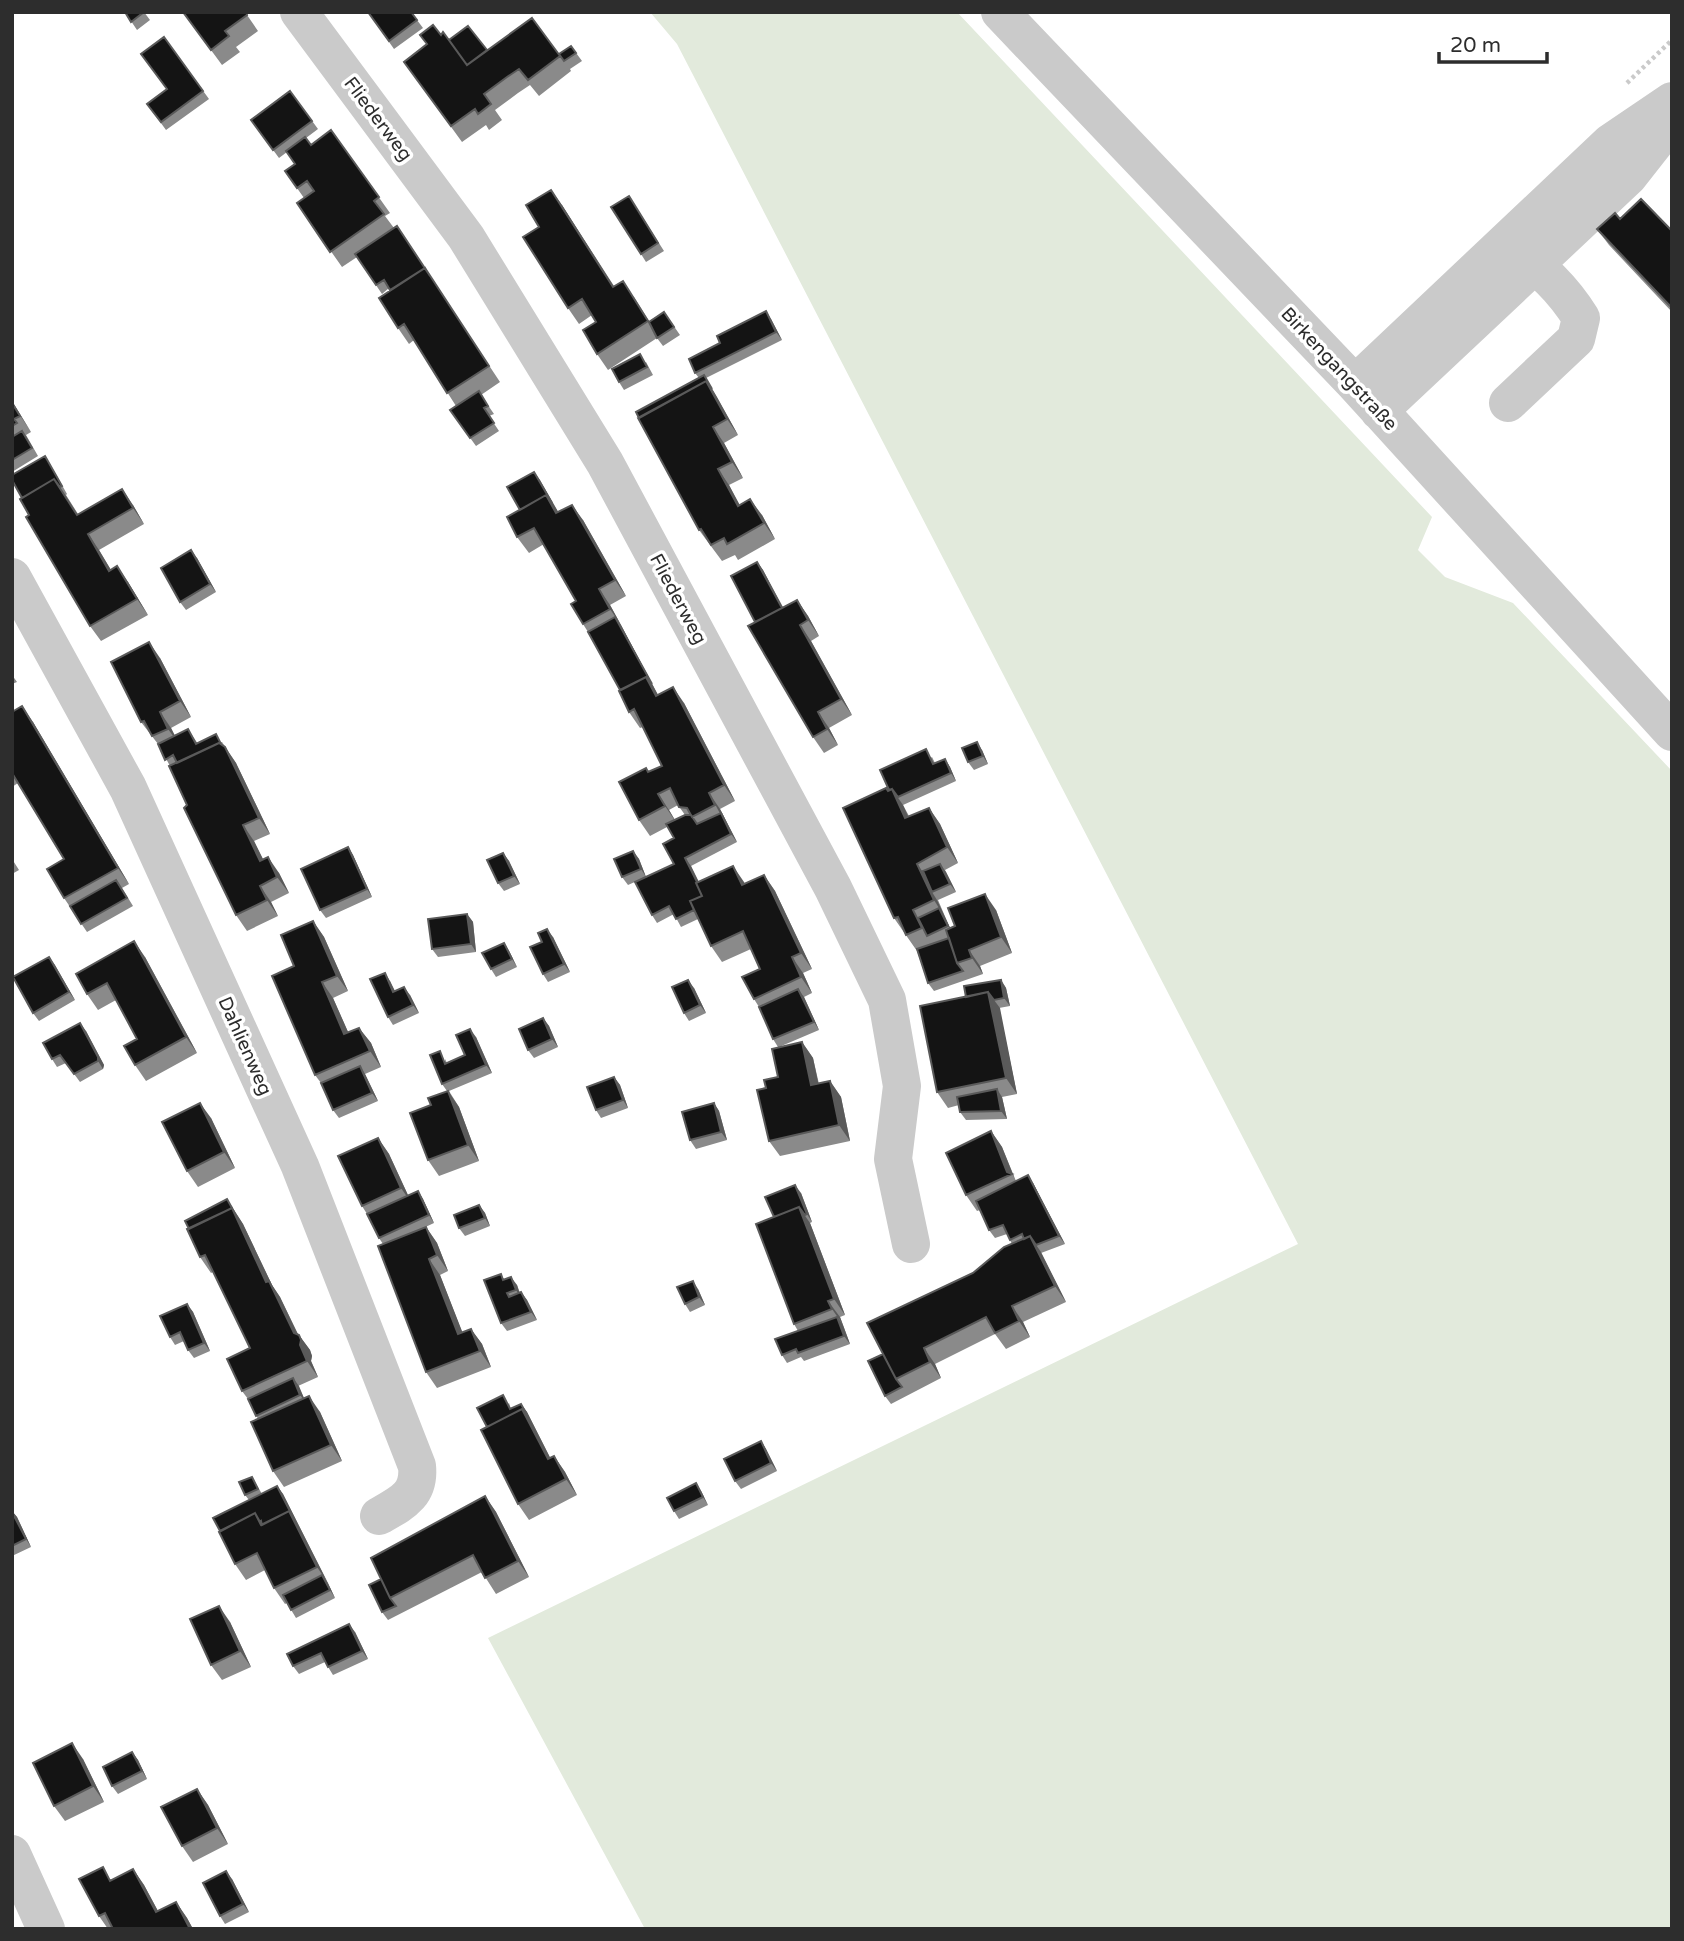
<svg xmlns="http://www.w3.org/2000/svg" width="1684" height="1941" viewBox="0 0 1684 1941" font-family="'Varela Round',sans-serif">
  <rect width="100%" height="100%" fill="#fff"/>
  <path fill="#e2eadc" d="M650,12H957L1432,517L1418,550L1445,577L1513,603L1672,771V1929H645L488,1638L1298,1244L677,44Z"/>
  <g fill="none" stroke-linecap="round" stroke-linejoin="round">
    <path stroke="#cacaca" stroke-width="4.5" stroke-dasharray="3.5 3.5" stroke-linecap="butt" d="M1627,83L1672,40"/>
    <path stroke="#cacaca" stroke-width="38" d="M299,12L466,237L605,463L833,888L887,1000L902,1086L893,1159L911,1244
      M1000,12L1355,384L1672,732
      M1355,384L1610,143L1672,101
      M1508,403L1576,339L1581,318C1568,297 1537,258 1511,256
      M1379,411L1628,177L1672,121
      M12,577L128,788L300,1166L417,1466C420,1495 402,1503 379,1516
      M12,1854L46,1929"/>
  </g>
  <path fill="#8a8a8a" fill-rule="evenodd" d="M125,12H144L150,20L137,30Z
    M183,12L247,15L258,31L236,47L240,52L222,65Z
    M368,12H411L423,28L394,49Z
    M441,35L449,40L487,50L559,54L571,46L582,61L570,69L571,71L539,96L530,85L518,93L495,110L502,120L489,130L486,125L462,142L404,62Z
    M164,37L209,99L166,130L147,104L167,89Z
    M290,91L318,129L306,138L311,145L331,130L390,213L385,216L394,228L402,234L500,382L481,395L494,414L489,416L499,431L476,446L450,410L456,406L414,340L409,344L398,328L389,288L382,294L357,257L342,267L297,203L304,198L285,171L295,164L287,152L279,158L251,120Z
    M629,196L664,251L646,262L641,254Z
    M562,205L614,286L634,297L649,321L664,312L680,335L663,346L657,338L608,370L597,354L596,322L592,315L579,324L568,308L539,227Z
    M1597,229L1672,231V312L1609,245Z
    M771,319L782,340L706,378L738,435L724,443L743,478L729,485L739,505L762,515L775,539L738,560L735,555L722,561L699,530V378L695,373Z
    M646,362L653,375L624,390L619,382Z
    M12,401L31,432L26,435L38,456L12,472Z
    M50,464L67,494L66,495L78,514L133,505L144,524L99,550L111,570L128,582L148,615L101,641L90,626L29,515Z
    M534,472L558,512L583,520L626,596L610,605L621,625L658,695L684,703L735,801L720,809L737,842L691,866L699,882L745,884L764,875L775,891L812,969L803,973L812,993L804,997L819,1030L779,1047L802,1042L813,1058L819,1084L830,1081L841,1097L850,1141L780,1156L769,1141L766,1088L778,1077V1047L773,1039L759,1007L754,999L760,969L751,949L722,962L711,946L698,919L681,927L674,914L657,923L652,915L674,864V838L667,827L650,836L639,820L649,772L662,766L643,727L640,728L629,712L620,690L588,632L583,624L576,601L544,544L529,553L517,537L520,510ZM678,805L685,815L675,820L669,810Z
    M197,558L216,592L186,610L180,602Z
    M757,562L763,570L783,607L797,600L808,616L819,636L811,641L852,715L829,728L838,745L824,753L813,737L755,622Z
    M160,658L191,717L171,728L175,736L188,729L198,744L222,742L236,763L270,834L254,841L263,860L279,873L289,893L271,902L278,916L247,931L236,915L170,766L158,744L141,722Z
    M12,675L17,682L12,684Z
    M12,712L33,722L129,884L122,888L133,906L87,932L64,898V859L18,783L12,787Z
    M982,750L988,764L974,770L968,762Z
    M932,757L935,763L945,759L950,767L956,781L903,805L909,816L929,808L940,824L958,863L945,870L956,892L938,900L950,928L996,910L1012,953L980,966L983,974L934,991L928,983L917,951L894,918L888,791Z
    M348,847L353,855L372,897L326,918L320,910Z
    M633,851L639,859L646,877L628,885L622,877Z
    M503,853L509,861L520,884L504,891L498,883Z
    M12,859L19,870L12,874Z
    M467,914L473,922L476,952L438,957L432,949Z
    M313,921L324,937L348,991L333,998L348,1032L359,1028L371,1043L381,1067L365,1074L378,1101L339,1118L333,1110L321,1083L315,1075L294,966Z
    M553,937L570,972L548,982L543,974L542,942Z
    M504,943L509,951L517,967L496,977L491,969Z
    M49,957L75,1000L39,1021L33,1013Z
    M145,957L197,1053L146,1081L135,1065L137,1039L116,1000L98,1010L87,994Z
    M1001,980L1006,988L1010,1006L999,1008L1017,1094L1002,1097L1007,1119L966,1120L960,1112L959,1105L948,1108L937,1092L966,997Z
    M390,981L395,991L410,995L419,1013L393,1025L388,1017Z
    M694,988L706,1013L689,1021L684,1013Z
    M543,1018L549,1026L558,1047L534,1058L528,1050Z
    M86,1031L104,1065L103,1069L80,1082L66,1063L57,1067L52,1059Z
    M476,1037L492,1073L449,1091L459,1107L479,1161L439,1176L428,1160L431,1105L447,1091L442,1084L445,1059L447,1063L465,1055Z
    M614,1077L620,1085L628,1108L601,1118L596,1110Z
    M714,1103L719,1111L727,1140L696,1149L690,1140Z
    M211,1118L235,1168L198,1187L187,1171Z
    M991,1131L1002,1147L1016,1181L1033,1183L1065,1244L1041,1253L1066,1302L1023,1322L1030,1337L1006,1349L995,1334L935,1364L941,1378L891,1404L885,1396L883,1354L973,1273L1012,1244L1007,1234L995,1238L989,1230L980,1210L977,1211L966,1195Z
    M378,1138L389,1154L408,1195L418,1191L423,1199L434,1223L419,1230L426,1227L437,1243L448,1271L440,1275L462,1332L471,1329L482,1344L491,1367L437,1388L426,1372L383,1244L379,1238L367,1214L362,1206Z
    M801,1193L812,1222L810,1223L845,1315L840,1317L850,1344L804,1361L801,1357L787,1363L782,1355L798,1331L794,1324L773,1217Z
    M227,1199L243,1224L272,1285L280,1297L298,1334L310,1350L312,1356L311,1361L318,1377L298,1386L304,1398L320,1412L342,1461L284,1487L273,1471L258,1419L248,1399L242,1391L250,1348L213,1272L211,1273L200,1257Z
    M479,1205L485,1213L490,1226L465,1236L459,1228Z
    M505,1279L517,1285L520,1293L521,1292L527,1300L537,1320L507,1331L501,1323Z
    M698,1289L705,1305L690,1312L685,1304Z
    M187,1304L193,1312L210,1351L194,1358L188,1350L184,1341L175,1345L170,1337Z
    M509,1403L511,1409L521,1404L527,1412L550,1458L554,1456L565,1472L577,1495L529,1520L518,1504L487,1427Z
    M761,1441L766,1449L777,1471L741,1489L735,1481Z
    M252,1477L262,1494L277,1486L283,1494L335,1598L296,1618L287,1603L285,1604L274,1588L265,1570L246,1580L235,1564L249,1500L245,1495Z
    M701,1491L708,1505L679,1519L674,1511Z
    M485,1496L496,1512L529,1577L496,1594L482,1572L388,1620L382,1612L381,1579Z
    M12,1511L17,1517L31,1547L12,1556Z
    M230,1622L251,1667L222,1680L211,1665Z
    M355,1632L368,1659L333,1675L325,1662L299,1674L293,1666Z
    M132,1752L138,1760L147,1779L118,1794L112,1786Z
    M83,1759L104,1802L65,1821L54,1806Z
    M197,1789L208,1805L228,1844L193,1862L182,1846Z
    M133,1869L144,1885L158,1911L176,1902L187,1918L193,1929H108L99,1916L112,1880Z
    M232,1879L249,1912L225,1924L220,1916Z"/>
  <path fill="#5a5a5a" d="M551,190L562,205L624,303L613,287Z
    M766,311L771,319L782,340L776,332Z
    M704,375L717,397L738,435L727,419Z
    M12,401L31,432L12,403Z
    M713,427L724,443L743,478L732,462Z
    M718,469L729,485L749,522L738,506Z
    M534,472L540,480L568,529L556,513Z
    M122,489L133,505L144,524L133,508Z
    M750,499L762,515L775,539L764,523Z
    M572,505L583,520L626,596L615,580Z
    M88,534L99,550L121,587L109,571Z
    M191,550L197,558L216,592L210,584Z
    M757,562L763,570L789,620L784,612Z
    M117,566L128,582L148,615L137,599Z
    M599,589L610,605L621,625L610,609Z
    M797,600L808,616L819,636L808,620Z
    M615,617L621,625L667,712L656,696Z
    M800,625L811,641L852,715L841,699Z
    M149,642L160,658L191,717L180,701Z
    M673,687L684,703L735,801L724,785Z
    M22,706L33,722L129,884L118,868Z
    M160,712L171,728L179,744L168,729Z
    M818,712L829,728L838,745L827,729Z
    M977,742L982,750L988,764L983,756Z
    M225,747L236,763L270,834L259,818Z
    M945,759L950,767L956,781L951,773Z
    M892,789L903,805L916,834L905,818Z
    M709,793L720,809L737,842L731,834Z
    M658,794L669,810L676,822L665,806Z
    M929,808L940,824L958,863L947,847Z
    M243,825L254,841L272,877L260,861Z
    M348,847L353,855L372,897L367,889Z
    M633,851L639,859L646,877L641,869Z
    M503,853L509,861L520,884L514,876Z
    M268,857L279,873L289,893L277,877Z
    M685,858L691,866L713,912L708,903Z
    M917,864L928,879L932,892L937,900L953,934L948,926L939,908L934,900Z
    M940,864L946,872L956,892L950,884Z
    M733,866L744,882L753,901L742,885Z
    M764,875L775,891L812,969L801,953Z
    M260,886L271,902L278,916L267,900Z
    M985,894L996,910L1012,953L1001,937Z
    M467,914L473,922L476,952L471,944Z
    M313,921L324,937L348,991L337,976Z
    M547,929L553,937L570,972L564,964Z
    M134,941L145,957L197,1053L186,1037Z
    M504,943L509,951L517,967L512,959Z
    M969,950L980,966L983,974L972,958Z
    M49,957L55,965L75,1000L69,992Z
    M792,957L803,973L812,993L801,977Z
    M385,973L390,981L399,1000L393,992Z
    M688,980L694,988L706,1013L700,1005Z
    M1001,980L1006,988L1010,1006L1004,998Z
    M322,982L333,998L356,1050L344,1034Z
    M404,987L410,995L419,1013L413,1005Z
    M798,989L804,997L819,1030L814,1022Z
    M988,992L1000,1008L1017,1094L1006,1078Z
    M543,1018L549,1026L558,1047L552,1039Z
    M80,1023L86,1031L104,1065L103,1069L98,1061Z
    M359,1028L371,1043L381,1067L370,1051Z
    M470,1029L476,1037L492,1073L486,1065Z
    M802,1042L813,1058L822,1101L811,1085Z
    M360,1066L365,1074L378,1101L372,1093Z
    M614,1077L620,1085L628,1108L623,1100Z
    M830,1081L841,1097L850,1141L839,1125Z
    M997,1089L1002,1097L1007,1119L1001,1111Z
    M448,1091L459,1107L479,1161L468,1145Z
    M200,1103L211,1118L235,1168L224,1152Z
    M714,1103L719,1111L727,1140L721,1132Z
    M991,1131L1002,1147L1014,1177L1012,1174L1007,1172Z
    M378,1138L389,1154L412,1204L401,1188Z
    M1028,1175L1033,1183L1065,1244L1059,1236Z
    M795,1185L801,1193L812,1222L807,1214Z
    M418,1191L423,1199L434,1223L429,1215Z
    M227,1199L243,1224L272,1285L280,1297L301,1341L299,1335L310,1350L312,1356L311,1361L318,1377L307,1361L294,1333L266,1282Z
    M479,1205L485,1213L490,1226L485,1218Z
    M799,1207L810,1223L845,1315L834,1299Z
    M426,1227L437,1243L448,1271L437,1255Z
    M1030,1236L1041,1252L1066,1302L1055,1286Z
    M429,1259L440,1275L469,1349L458,1334Z
    M511,1277L517,1285L521,1298L516,1290Z
    M693,1281L698,1289L705,1305L699,1297Z
    M521,1292L527,1300L537,1320L531,1312Z
    M828,1301L840,1317L843,1325L832,1309Z
    M187,1304L193,1312L210,1351L204,1343Z
    M1012,1306L1023,1322L1030,1337L1019,1321Z
    M837,1317L843,1325L850,1344L844,1336Z
    M471,1329L482,1344L491,1367L480,1351Z
    M924,1348L935,1364L941,1378L930,1362Z
    M293,1378L299,1386L306,1403L300,1395Z
    M309,1396L320,1412L342,1461L331,1445Z
    M521,1404L527,1412L559,1475L548,1459L522,1409Z
    M761,1441L766,1449L777,1471L771,1463Z
    M554,1456L565,1472L577,1495L566,1479Z
    M696,1483L701,1491L708,1505L703,1497Z
    M277,1486L283,1494L328,1583L317,1567Z
    M485,1496L496,1512L529,1577L518,1561Z
    M12,1511L17,1517L31,1547L26,1539Z
    M322,1575L328,1583L335,1598L330,1590Z
    M219,1606L230,1622L251,1667L240,1651Z
    M349,1624L355,1632L368,1659L362,1651Z
    M72,1743L83,1759L104,1802L93,1786Z
    M132,1752L138,1760L147,1779L142,1771Z
    M197,1789L208,1805L228,1844L217,1828Z
    M133,1869L144,1885L167,1928L156,1912Z
    M226,1871L232,1879L249,1912L243,1904Z
    M176,1902L187,1918L193,1929H190Z"/>
  <path fill="#141414" stroke="#5a5a5a" stroke-width="2" d="M125,12H144L131,22Z
    M183,12H246L247,15L225,31L229,36L211,50Z
    M368,12H411L417,20L389,41Z
    M532,18L560,56L528,80L519,69L507,77L484,94L491,104L478,114L475,109L451,126L404,62L427,44L420,35L433,25L441,35L443,32L467,65Z
    M468,26L487,50L467,65L449,40Z
    M164,37L203,91L161,122L147,104L167,89L141,54Z
    M571,46L576,53L564,61L559,54Z
    M290,91L312,121L273,150L251,120Z
    M331,130L379,197L374,201L384,214L330,252L297,203L314,191L307,181L297,188L285,171L295,164L286,151L305,137L311,145Z
    M551,190L613,287L623,281L648,321L597,354L583,330L596,322L582,299L568,308L523,237L539,227L526,205Z
    M629,196L658,243L641,254L611,207Z
    M1641,199L1672,231V308L1597,229L1615,213L1620,219Z
    M397,226L430,276L425,268L390,290L384,280L376,285L355,254Z
    M425,268L489,366L447,393L404,324L398,328L379,298Z
    M766,311L776,332L695,373L689,359L720,343L717,336Z
    M664,312L674,327L657,338L649,322Z
    M640,354L647,367L619,382L612,369Z
    M704,375L712,389L706,381L639,418L636,412Z
    M706,381L727,419L713,427L732,462L718,469L738,506L750,499L764,523L727,544L724,538L711,545L701,529L699,530L638,418Z
    M479,391L488,406L484,408L494,423L470,438L450,410Z
    M12,403L20,416L14,419L17,423L12,426Z
    M22,431L32,448L12,460V437Z
    M45,456L62,486L60,487L54,479L22,498L12,480V475Z
    M534,472L552,503L546,495L520,510L507,487Z
    M54,479L77,515L122,489L133,508L88,534L109,571L117,566L137,599L90,626L26,517L29,515L20,499Z
    M546,495L556,513L572,505L615,580L599,589L610,609L583,624L571,604L576,601L534,528L517,537L507,517Z
    M191,550L210,584L180,602L161,568Z
    M757,562L782,608L755,622L731,576Z
    M797,600L808,620L800,625L841,699L818,712L827,729L813,737L748,626Z
    M615,617L652,684L646,677L620,690L588,632Z
    M149,642L180,701L160,712L168,729L152,736L144,721L141,722L111,662Z
    M646,677L656,696L673,687L724,785L709,793L715,805L692,817L687,808L679,807L670,788L658,794L665,806L639,820L619,782L646,768L648,772L662,766L634,709L629,712L619,691Z
    M22,706L118,868L64,898L47,869L64,859L12,773V712Z
    M188,729L196,744L216,734L221,744L219,743L177,763L173,755L165,760L158,744Z
    M977,742L983,756L968,762L962,748Z
    M219,743L225,747L259,818L243,825L260,861L268,857L277,877L260,886L267,900L236,915L184,808L187,805L169,766Z
    M926,749L933,764L945,759L951,773L898,797L892,789L889,790L880,770Z
    M886,788L888,791L892,789L905,818L929,808L947,847L917,864L934,900L913,910L922,928L906,935L898,917L894,918L843,808Z
    M721,813L731,834L685,858L697,882L696,883L702,896L690,901L694,910L676,919L669,906L652,915L635,882L674,864L663,844L674,838L666,824L685,815H691L697,824Z
    M348,847L367,889L320,910L301,869Z
    M633,851L641,869L622,877L614,859Z
    M503,853L514,876L498,883L487,860Z
    M940,864L950,884L932,892L923,871Z
    M733,866L742,885L764,875L801,953L792,957L801,977L754,999L742,977L760,969L743,931L711,946L690,901L702,896L696,883Z
    M116,880L127,898L81,924L70,906Z
    M985,894L1001,937L969,950L972,958L957,963L946,930L955,926L948,908Z
    M939,908L948,926L927,936L918,918Z
    M467,914L471,944L432,949L428,919Z
    M313,921L337,976L322,982L344,1034L359,1028L370,1051L315,1075L272,976L294,966L281,935Z
    M547,929L564,964L543,974L530,947L542,942L538,933Z
    M949,938L957,963L963,971L928,983L917,949Z
    M134,941L186,1037L135,1065L124,1046L137,1039L107,983L87,994L76,974Z
    M504,943L512,959L491,969L482,953Z
    M49,957L69,992L33,1013L13,977Z
    M385,973L393,992L404,987L413,1005L388,1017L370,979Z
    M688,980L700,1005L684,1013L672,987Z
    M1001,980L1004,998L994,1000L988,992L966,997L964,986Z
    M798,989L814,1022L773,1039L759,1007Z
    M988,992L1006,1078L937,1092L920,1006Z
    M543,1018L552,1039L528,1050L519,1029Z
    M80,1023L98,1057V1061L74,1074L60,1055L52,1059L43,1043Z
    M470,1029L486,1065L442,1084L430,1055L440,1051L445,1064L465,1055L456,1035Z
    M802,1042L811,1085L830,1081L839,1125L769,1141L757,1090L766,1088L764,1080L778,1077L772,1049Z
    M360,1066L372,1093L333,1110L321,1083Z
    M614,1077L623,1100L596,1110L587,1087Z
    M997,1089L1001,1111L960,1112L957,1097Z
    M448,1091L468,1145L428,1160L410,1113L431,1105L428,1098Z
    M200,1103L224,1152L187,1171L162,1122Z
    M714,1103L721,1132L690,1140L682,1112Z
    M991,1131L1007,1172L1012,1174L966,1195L946,1153Z
    M378,1138L401,1188L362,1206L338,1156Z
    M1028,1175L1059,1236L1036,1245L1030,1236L1024,1239L1022,1234L1010,1240L1003,1225L989,1230L976,1201Z
    M795,1185L807,1214L805,1215L799,1207L774,1217L765,1197Z
    M418,1191L429,1215L379,1238L367,1214Z
    M227,1199L232,1208L189,1229L185,1221Z
    M479,1205L485,1218L459,1228L454,1215Z
    M799,1207L834,1299L828,1301L832,1309L794,1324L756,1224Z
    M232,1208L266,1282L269,1281L294,1333L299,1335L301,1340L300,1345L307,1361L242,1391L227,1359L250,1348L205,1255L200,1257L187,1229Z
    M426,1227L437,1255L429,1259L458,1334L471,1329L480,1351L426,1372L378,1246Z
    M1030,1236L1055,1286L1012,1306L1019,1321L995,1333L986,1317L924,1348L930,1362L896,1379L867,1323L973,1273L1004,1247Z
    M501,1274L503,1280L511,1277L516,1290L507,1293L509,1297L521,1292L531,1312L501,1323L484,1280Z
    M693,1281L699,1297L685,1304L677,1287Z
    M187,1304L204,1343L188,1350L180,1332L170,1337L160,1316Z
    M837,1317L844,1336L798,1353L796,1349L782,1355L775,1339Z
    M883,1354L896,1379L902,1387L885,1396L868,1361Z
    M293,1378L300,1395L256,1416L248,1399Z
    M503,1395L510,1409L521,1404L528,1417L522,1409L487,1427L477,1408Z
    M309,1396L331,1445L273,1471L251,1422Z
    M522,1409L548,1459L554,1456L566,1479L518,1504L481,1430Z
    M761,1441L771,1463L735,1481L724,1459Z
    M252,1477L258,1489L245,1495L239,1482Z
    M696,1483L703,1497L674,1511L667,1498Z
    M277,1486L294,1519L289,1511L262,1525L261,1521L260,1522L255,1513L220,1531L213,1518Z
    M485,1496L518,1561L485,1578L473,1555L390,1598L371,1558Z
    M289,1511L317,1567L274,1588L257,1553L235,1564L219,1532L255,1513L261,1525Z
    M12,1512L26,1539L12,1546Z
    M322,1575L330,1590L291,1610L283,1595Z
    M381,1579L390,1598L396,1606L382,1612L369,1585Z
    M219,1606L240,1651L211,1665L190,1619Z
    M349,1624L362,1651L328,1667L321,1653L293,1666L287,1654Z
    M72,1743L93,1786L54,1806L33,1763Z
    M132,1752L142,1771L112,1786L103,1767Z
    M197,1789L217,1828L182,1846L161,1807Z
    M103,1867L110,1881L133,1869L156,1912L176,1902L190,1929H113L105,1913L99,1916L79,1879Z
    M226,1871L243,1904L220,1916L203,1883Z"/>
  <g text-anchor="middle" dominant-baseline="central" stroke-width="7" stroke-linejoin="round" paint-order="stroke">
    <g font-size="19" fill="#2d2d2d" stroke="#fff">
      <text transform="translate(378 119) rotate(53)">Fliederweg</text>
      <text transform="translate(1339 369) rotate(47)">Birkengangstraße</text>
      <text transform="translate(678 599) rotate(62)">Fliederweg</text>
      <text transform="translate(245 1046) rotate(66)">Dahlienweg</text>
    </g>
  </g>
  <rect width="1684" height="1941" fill="none" stroke="#2d2d2d" stroke-width="28"/>
  <path d="M1439 52v10h108v-10" fill="none" stroke="#2d2d2d" stroke-width="3.5"/>
  <text x="1450" y="52" font-size="21" fill="#2d2d2d" stroke="#ffffff" stroke-width="5" paint-order="stroke">20 m</text>
</svg>
